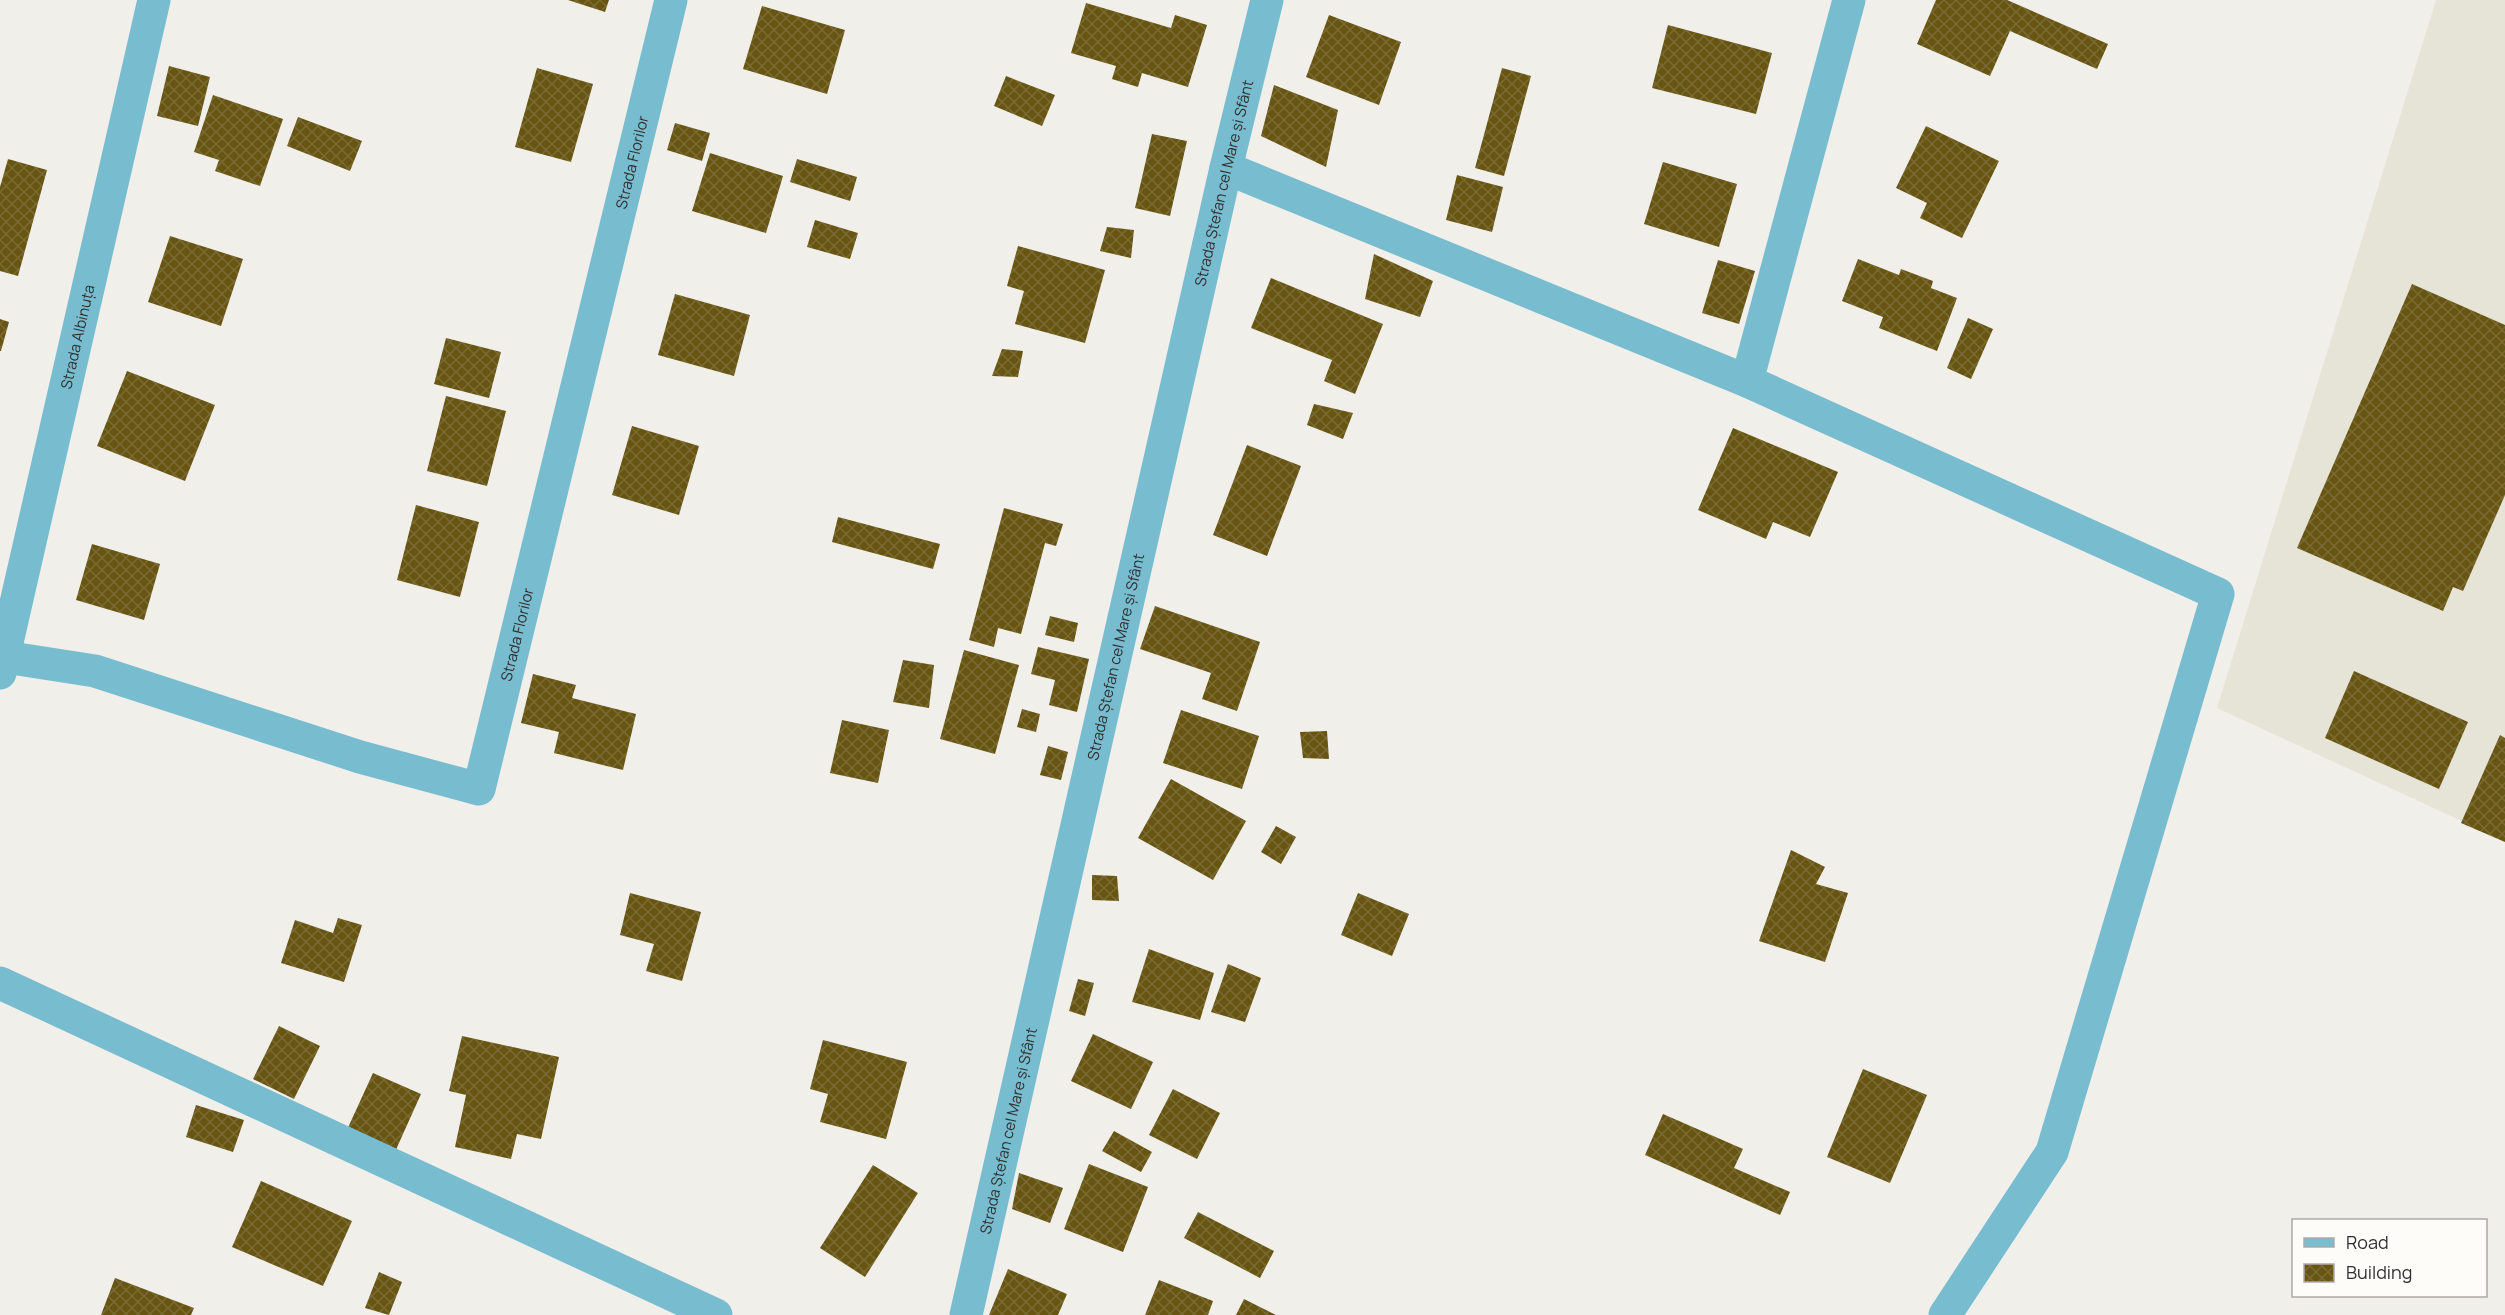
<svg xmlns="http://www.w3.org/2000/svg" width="2505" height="1315" viewBox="0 0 2505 1315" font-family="Manrope,sans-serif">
  <defs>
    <pattern id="building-cross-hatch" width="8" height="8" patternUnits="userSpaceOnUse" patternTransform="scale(1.5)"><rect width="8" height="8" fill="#685512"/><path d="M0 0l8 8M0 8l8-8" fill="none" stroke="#7a6b35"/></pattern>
  </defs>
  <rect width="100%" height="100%" fill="#f1efea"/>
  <path fill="#e6e3d7" d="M2436,0H2505V841L2217,708Z"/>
  <path fill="url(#building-cross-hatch)" d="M568,0H609L605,12Z
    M1936,0H2007L2108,44L2097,69L2010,31L1990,76L1917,44Z
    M1086,3L1171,28L1175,15L1207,25L1188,87L1142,73L1138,87L1112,79L1116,66L1071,53Z
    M762,6L845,30L827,94L743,69Z
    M1329,15L1401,42L1379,105L1306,77Z
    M1668,25L1772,53L1756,114L1652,88Z
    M169,66L210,77L198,126L157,116Z
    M537,68L593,84L571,162L515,147Z
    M1502,68L1531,76L1504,176L1475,168Z
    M1006,76L1055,95L1042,126L994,106Z
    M1274,85L1338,110L1326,167L1261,136Z
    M213,95L283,119L260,186L215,171L219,160L194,152Z
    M298,117L362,141L350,171L287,146Z
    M675,123L710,133L702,161L667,150Z
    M1926,126L1999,161L1962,238L1920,218L1927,203L1896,188Z
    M1152,134L1187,141L1170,216L1135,208Z
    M710,153L783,176L766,233L692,211Z
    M8,159L47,170L18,276L0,271V187Z
    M797,159L857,177L850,201L790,182Z
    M1663,162L1737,184L1719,247L1644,224Z
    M1457,175L1503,187L1492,232L1446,220Z
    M815,220L858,233L850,259L807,247Z
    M1107,227L1134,230L1131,258L1100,251Z
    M170,236L243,259L221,326L148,302Z
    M1018,246L1105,270L1085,343L1015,324L1024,291L1007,286Z
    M1374,254L1433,281L1420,317L1365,299Z
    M1858,259L1899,275L1901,269L1933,281L1931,288L1957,298L1937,351L1879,328L1883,317L1842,301Z
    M1718,260L1755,271L1739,324L1702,313Z
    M1271,278L1383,324L1355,394L1324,381L1332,360L1251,328Z
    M2412,284L2505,325V495L2463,591L2453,587L2443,611L2297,548Z
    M675,294L750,315L734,376L658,355Z
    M1968,318L1993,329L1971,379L1947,368Z
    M0,319L9,322L1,351H0Z
    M446,338L501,352L489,398L434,384Z
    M1002,349L1023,351L1018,377L992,376Z
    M127,371L215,405L185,481L97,446Z
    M446,396L506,411L487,486L427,471Z
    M1314,404L1353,413L1343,439L1307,425Z
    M632,426L699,446L679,515L612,495Z
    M1733,428L1838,472L1810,537L1773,522L1766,539L1698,510Z
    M1247,445L1301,466L1267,556L1213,535Z
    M416,505L479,522L460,597L397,580Z
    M1004,508L1063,524L1056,546L1045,543L1021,634L998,628L994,647L969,640Z
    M838,517L940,544L933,569L832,542Z
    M92,544L160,564L144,620L76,600Z
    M1155,606L1260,642L1237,711L1202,699L1211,673L1140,649Z
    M1050,616L1078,623L1074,642L1045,635Z
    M1038,647L1089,659L1077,712L1049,705L1055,680L1031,674Z
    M964,650L1019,665L995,754L940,739Z
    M903,660L934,665L929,708L893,702Z
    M2354,671L2468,722L2439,789L2325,738Z
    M533,674L576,685L572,698L636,714L623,770L554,753L559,732L521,723Z
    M1022,709L1040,714L1036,732L1017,727Z
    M1181,710L1259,736L1242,789L1163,763Z
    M842,720L889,730L878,783L830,773Z
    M1327,731L1329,759L1303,758L1300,732Z
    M2500,735L2505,738V842L2461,823Z
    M1048,746L1068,752L1061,780L1040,775Z
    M1171,779L1246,821L1213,880L1138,838Z
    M1276,826L1296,837L1281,864L1261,852Z
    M1791,850L1825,867L1816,884L1848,893L1825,962L1759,941Z
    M1092,875L1117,876L1119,901L1092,900Z
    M630,893L701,912L682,981L646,971L654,944L620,935Z
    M1358,893L1409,914L1392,956L1341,935Z
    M338,918L362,925L344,982L281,963L295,920L333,933Z
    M1149,949L1214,973L1200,1020L1132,1002Z
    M1228,964L1261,978L1245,1022L1211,1012Z
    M1078,979L1094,983L1085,1016L1069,1011Z
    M279,1026L320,1046L294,1099L253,1079Z
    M1093,1034L1153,1062L1131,1109L1071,1081Z
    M462,1036L559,1057L541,1139L517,1134L511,1159L455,1147L466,1095L449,1091Z
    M823,1040L907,1062L886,1139L820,1122L828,1094L810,1089Z
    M1863,1069L1927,1095L1890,1183L1827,1157Z
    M373,1073L421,1094L394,1154L346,1132Z
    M1173,1089L1220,1113L1197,1159L1149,1135Z
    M196,1105L244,1120L233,1152L186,1137Z
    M1663,1114L1743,1149L1734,1168L1790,1192L1780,1215L1645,1155Z
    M1114,1131L1152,1152L1141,1172L1102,1151Z
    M1089,1164L1148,1187L1123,1252L1064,1229Z
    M873,1165L918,1193L865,1277L820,1248Z
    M1019,1173L1063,1188L1050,1223L1012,1209Z
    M261,1181L352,1221L323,1286L232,1247Z
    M1198,1212L1274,1251L1260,1278L1184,1238Z
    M1008,1269L1067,1294L1058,1315H989Z
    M379,1272L402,1282L389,1315L365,1308Z
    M115,1278L194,1308L191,1315H101Z
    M1159,1280L1213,1301L1208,1315H1145Z
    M1244,1299L1276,1315H1236Z"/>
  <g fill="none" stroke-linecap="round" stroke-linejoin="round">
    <g stroke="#78bcd0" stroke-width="33">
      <path d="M1226,168L1747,381L2218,594L2052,1152L1945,1315"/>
      <path d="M1747,381L1849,0"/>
      <path id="s1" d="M5,657L95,671L360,757L479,789L671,0"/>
      <path id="s2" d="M0,673L154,0"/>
      <path d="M0,983L716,1315"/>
      <path id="s3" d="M966,1315L1226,168L1267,0"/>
    </g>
  </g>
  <g text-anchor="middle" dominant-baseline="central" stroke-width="6" stroke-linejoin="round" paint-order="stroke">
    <g font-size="15" fill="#302f2e" stroke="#fefcf8">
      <text stroke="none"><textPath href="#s1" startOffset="1138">Strada Florilor</textPath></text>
      <text stroke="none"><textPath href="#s3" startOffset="1161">Strada Ștefan cel Mare și Sfânt</textPath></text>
      <text stroke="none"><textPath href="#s2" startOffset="345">Strada Albinuța</textPath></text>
      <text stroke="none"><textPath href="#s1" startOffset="652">Strada Florilor</textPath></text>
      <text stroke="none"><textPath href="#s3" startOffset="675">Strada Ștefan cel Mare și Sfânt</textPath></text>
      <text stroke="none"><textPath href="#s3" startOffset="189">Strada Ștefan cel Mare și Sfânt</textPath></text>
    </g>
  </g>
  <rect x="2292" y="1219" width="195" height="78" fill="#fefcf8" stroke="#acaaa7" stroke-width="1.5"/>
  <rect x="2304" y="1238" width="30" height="9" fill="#78bcd0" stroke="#acaaa7" stroke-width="1.5"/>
  <text x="2346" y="1249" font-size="18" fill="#302f2e">Road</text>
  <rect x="2304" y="1264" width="30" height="18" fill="url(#building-cross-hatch)" stroke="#acaaa7" stroke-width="1.5"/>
  <text x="2346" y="1279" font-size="18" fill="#302f2e">Building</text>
</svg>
